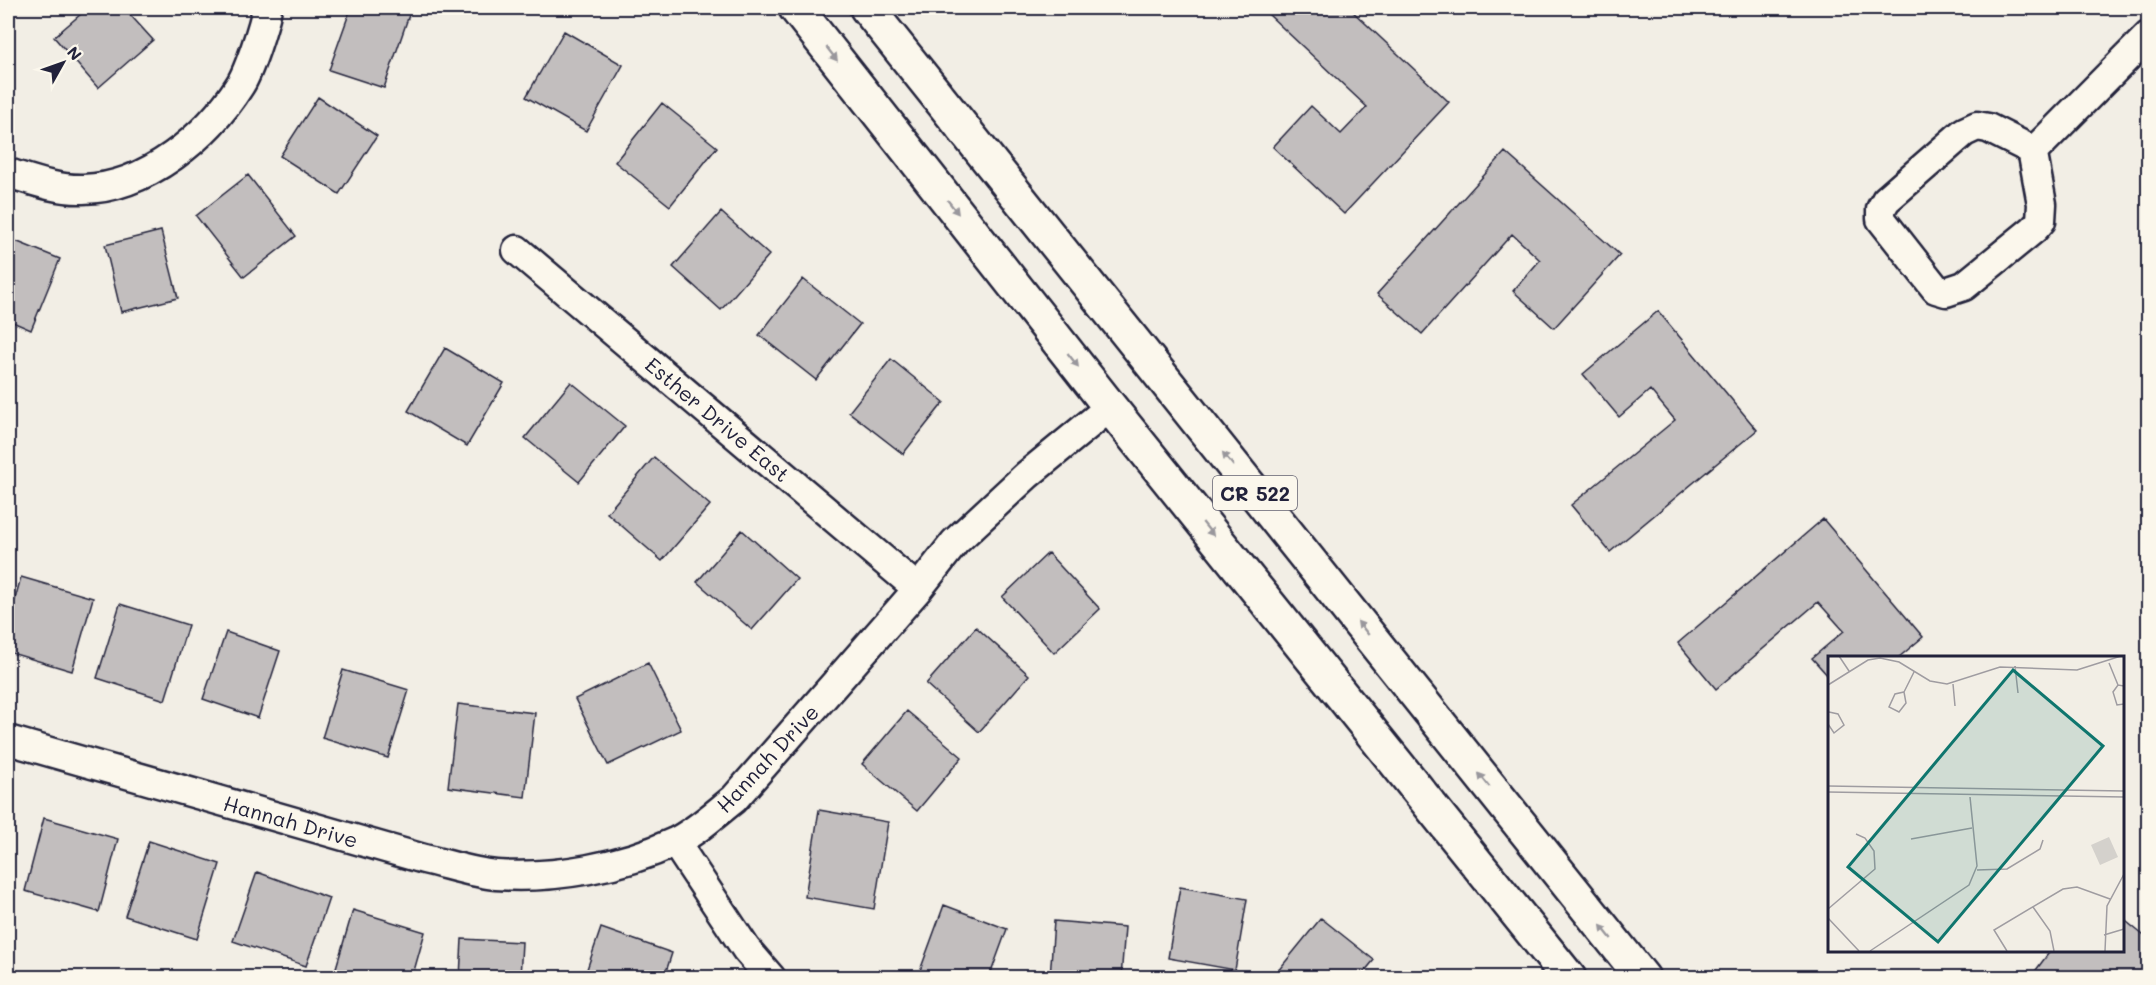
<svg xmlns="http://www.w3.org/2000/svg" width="2156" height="985" viewBox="0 0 2156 985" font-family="Mali,sans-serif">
  <rect width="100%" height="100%" fill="#f2eee5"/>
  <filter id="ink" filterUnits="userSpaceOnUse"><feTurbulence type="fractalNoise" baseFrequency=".0167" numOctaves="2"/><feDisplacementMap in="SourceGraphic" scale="12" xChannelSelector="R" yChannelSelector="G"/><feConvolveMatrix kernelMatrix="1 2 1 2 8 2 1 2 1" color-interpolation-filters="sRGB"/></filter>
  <g filter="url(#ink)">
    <path fill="#c2bebe" stroke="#22223b" stroke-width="1.5" d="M88,8H124L153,40L98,88L54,37Z
      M351,8H398L410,12L384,88L329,70Z
      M1274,8H1349L1449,102L1344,214L1273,147L1311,106L1341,134L1367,107L1268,14Z
      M564,31L623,65L586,131L526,97Z
      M318,97L377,136L339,194L280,156Z
      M662,103L717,147L670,206L615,162Z
      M1505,152L1620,255L1554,328L1513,291L1540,260L1512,234L1422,334L1377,294Z
      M248,175L296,236L244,277L196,216Z
      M721,212L769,255L721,310L673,267Z
      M161,231L178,298L121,312L105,245Z
      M8,238L60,259L31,330L8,320Z
      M803,279L860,324L816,380L759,335Z
      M1658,311L1757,430L1610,552L1571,505L1675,420L1650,390L1619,417L1583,374Z
      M445,348L504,383L467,446L408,411Z
      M891,359L944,402L903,454L849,412Z
      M571,382L625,426L579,482L525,438Z
      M654,457L710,505L662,561L607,513Z
      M1823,519L1923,637L1898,658H1829V677L1812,658L1844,631L1818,602L1716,689L1678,643Z
      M742,530L797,579L752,630L697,582Z
      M1048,553L1100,609L1054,653L1002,597Z
      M21,577L93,598L72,671L8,652V625Z
      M120,604L188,625L165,700L97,678Z
      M976,627L1029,675L979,732L926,684Z
      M226,632L280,651L258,718L203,699Z
      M648,663L681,730L608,765L575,699Z
      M343,670L409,690L388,758L322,738Z
      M458,704L535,713L525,797L448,787Z
      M907,711L962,757L917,811L862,764Z
      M8,808L15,810L8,834Z
      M819,810L888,822L874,909L805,897Z
      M44,818L118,839L99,912L25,891Z
      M149,841L220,864L197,939L125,916Z
      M257,872L329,898L306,966L233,941Z
      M1180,887L1247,899L1235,970L1168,958Z
      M944,905L1007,929L989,978L918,976Z
      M353,910L425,932L412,978H333Z
      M1321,918L1374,960L1359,978L1273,977Z
      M2122,918L2148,939V978H2030L2051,950H2122Z
      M1054,921L1125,927L1121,978H1050Z
      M601,928L672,953L664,978H584Z
      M462,939L522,942L520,978H460Z"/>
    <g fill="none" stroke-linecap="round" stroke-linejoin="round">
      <g stroke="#22223b" stroke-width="33">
        <path id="street" d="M1977,126L1988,128L2034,151L2033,155L2042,204L2041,221L2034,229L1964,286L1946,292L1936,289L1881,219V209L1886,200L1964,132Z
          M2034,151L2148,36
          M8,173C31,180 58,190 83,189C146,188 208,136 240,85C249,71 264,25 267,8
          M517,250L918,589
          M8,740L424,859C447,864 472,873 496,875C554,879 622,867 675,842C697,831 715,814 734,799L918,589L955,542L1027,475L1110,407
          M675,842L746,949L771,978"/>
      </g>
      <g stroke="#22223b" stroke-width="38">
        <path id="primary" d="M796,8L1110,407L1569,978
          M867,8L1643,978"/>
      </g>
      <use href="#street" stroke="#fbf7ec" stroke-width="28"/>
      <use href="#primary" stroke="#fbf7ec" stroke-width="33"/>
    </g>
    <defs><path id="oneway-solid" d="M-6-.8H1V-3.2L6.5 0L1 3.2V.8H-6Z" transform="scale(1.5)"/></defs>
    <g fill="#99979c">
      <use href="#oneway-solid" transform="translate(832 54) rotate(52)"/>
      <use href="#oneway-solid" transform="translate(953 207) rotate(52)"/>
      <use href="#oneway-solid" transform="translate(1073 360) rotate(52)"/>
      <use href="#oneway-solid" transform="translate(1228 459) rotate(-129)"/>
      <use href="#oneway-solid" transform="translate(1208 529) rotate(51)"/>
      <use href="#oneway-solid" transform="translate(1363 628) rotate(-129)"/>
      <use href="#oneway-solid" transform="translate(1484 780) rotate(-129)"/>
      <use href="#oneway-solid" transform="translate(1606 932) rotate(-129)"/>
    </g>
  </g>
  <g text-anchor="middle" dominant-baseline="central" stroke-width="4.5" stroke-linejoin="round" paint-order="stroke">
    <rect fill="#fbf7ec" stroke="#636270" stroke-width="1.5" x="1213" y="476" width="84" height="34" rx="4.5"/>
    <g font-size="20" font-weight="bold" fill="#22223b">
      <text x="1255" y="493">CR 522</text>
    </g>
    <g font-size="21" fill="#22223b" stroke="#fbf7ec">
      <text transform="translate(718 419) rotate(40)">Esther Drive East</text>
      <text transform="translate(767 758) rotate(-47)">Hannah Drive</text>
      <text transform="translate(291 821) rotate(16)">Hannah Drive</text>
    </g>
  </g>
  <g transform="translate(1828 656)">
    <rect width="296" height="296" fill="#f2eee5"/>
    <path d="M281,181L290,201L272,209L263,189Z" fill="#d4d1cc"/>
    <path fill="none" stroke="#9f9ca1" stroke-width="1.5" d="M11,0L21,15M281,7L290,29M187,10L190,37M125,28L127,50M0,29L40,4L52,2L71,6L102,25L119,28L172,11L249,14L293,0M296,30L290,29L285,36L289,49L296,48M76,36L78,47L71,56L61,51L67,38ZM76,36L86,16M0,68L6,77L16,69L10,58L1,56M0,130L296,135M0,136L296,141M83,183L144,172M149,214L179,213L212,193L215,184M205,251L222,275L226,295M0,253L47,213L46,195L37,182L28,178M0,262L31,295M276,279L296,273M42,295L141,229L149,210L142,141M179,295L166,274L235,233L249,231L282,243M277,295L279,250L296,218"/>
    <path fill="#0f766e" fill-opacity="0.15" stroke="#0f766e" stroke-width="3" d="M185,14L275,90L110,286L20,211Z"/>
    <rect width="296" height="296" fill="none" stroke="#22223b" stroke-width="3"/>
  </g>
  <rect width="2156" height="985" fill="none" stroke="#fbf7ec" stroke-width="30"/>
  <rect x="15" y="15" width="2126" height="955" fill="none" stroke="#22223b" stroke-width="2" filter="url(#ink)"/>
  <g transform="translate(63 63) rotate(50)" stroke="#fbf7ec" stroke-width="4.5" paint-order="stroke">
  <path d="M0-4.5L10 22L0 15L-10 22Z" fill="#22223b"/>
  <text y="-9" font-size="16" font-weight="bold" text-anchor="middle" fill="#22223b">N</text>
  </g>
</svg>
